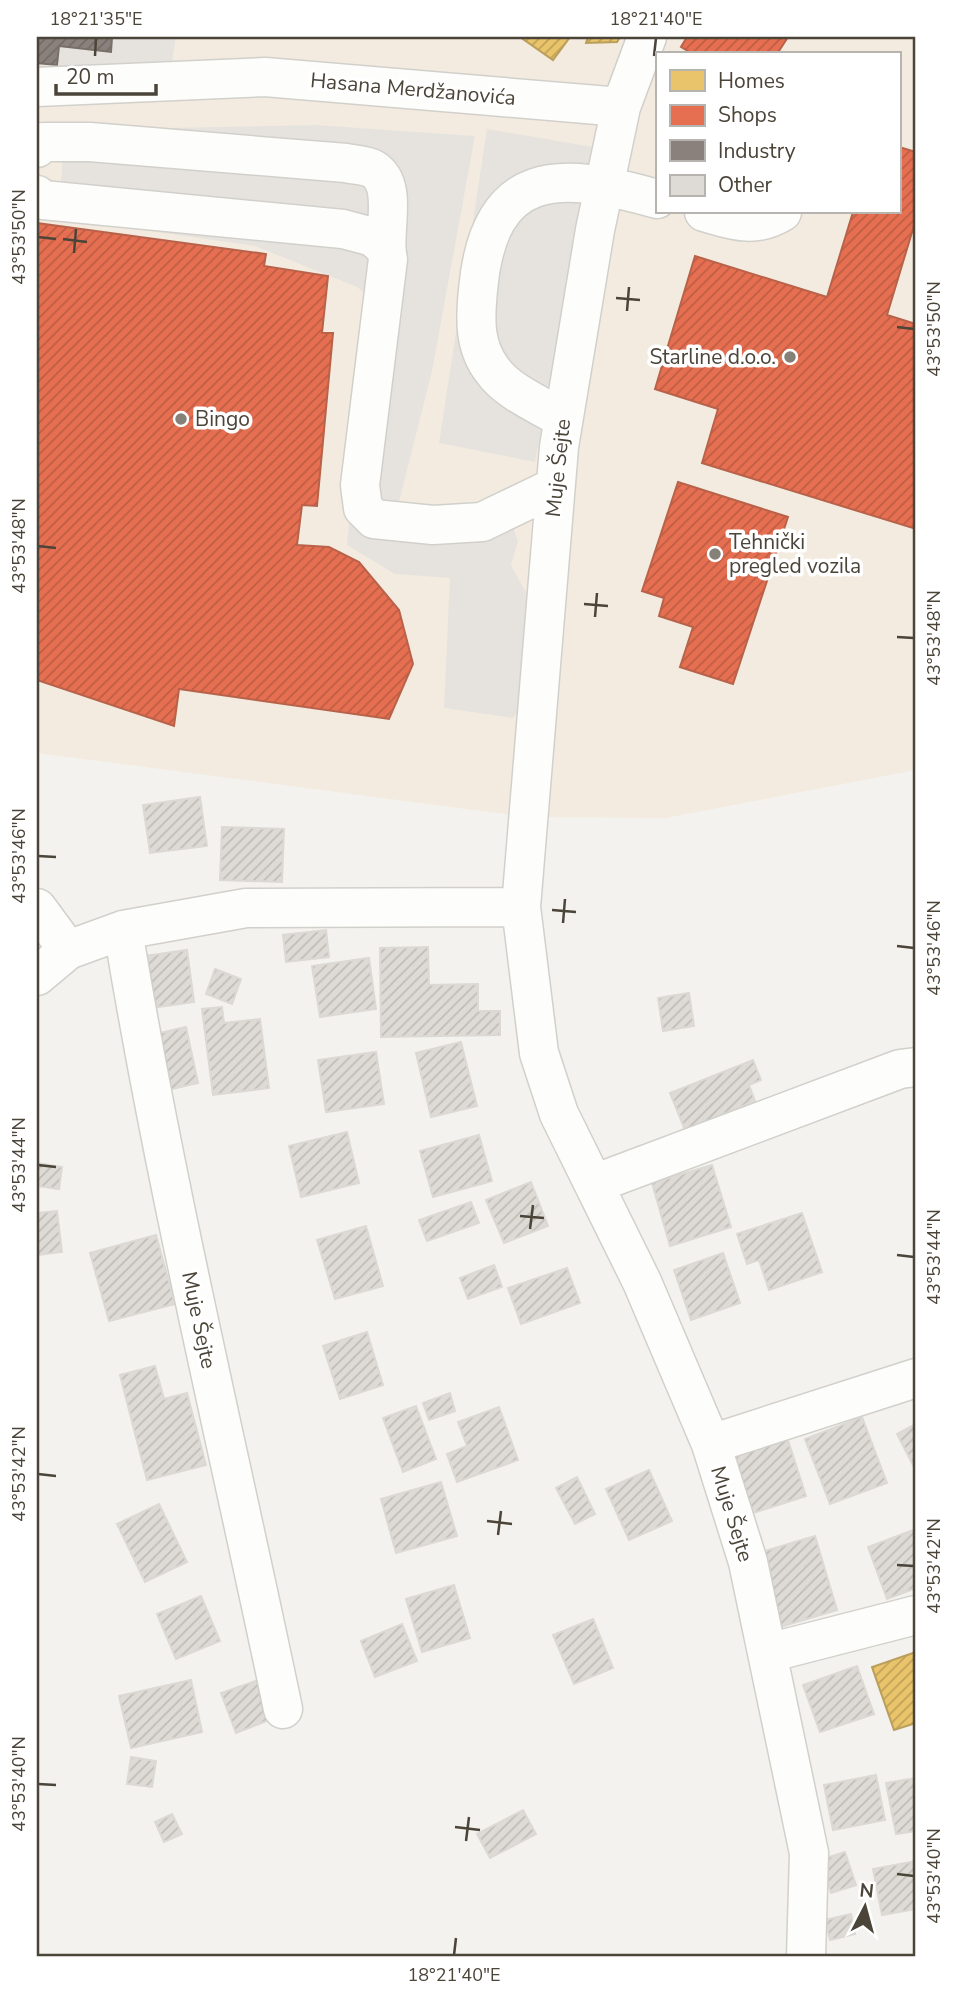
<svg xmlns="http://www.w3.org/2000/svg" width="953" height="1994" viewBox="0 0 953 1994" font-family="'Nunito Sans',sans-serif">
  <defs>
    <pattern id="homes-hatch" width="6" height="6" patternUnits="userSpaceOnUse" patternTransform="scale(1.75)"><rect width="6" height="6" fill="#e9c46a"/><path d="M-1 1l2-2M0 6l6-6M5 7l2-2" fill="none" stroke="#bfa158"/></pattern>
    <pattern id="shops-hatch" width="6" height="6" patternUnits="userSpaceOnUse" patternTransform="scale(1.75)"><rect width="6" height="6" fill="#e76f51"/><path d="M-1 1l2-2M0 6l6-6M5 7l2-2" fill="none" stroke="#bd5d44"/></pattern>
    <pattern id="industry-hatch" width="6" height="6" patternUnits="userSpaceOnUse" patternTransform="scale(1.75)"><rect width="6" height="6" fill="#8a817c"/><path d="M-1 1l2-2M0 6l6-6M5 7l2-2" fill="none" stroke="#736b67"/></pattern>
    <pattern id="building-hatch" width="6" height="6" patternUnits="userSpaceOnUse" patternTransform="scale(1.75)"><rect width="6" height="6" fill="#dedbd6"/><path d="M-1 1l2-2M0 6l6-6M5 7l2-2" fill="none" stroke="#c0bdb8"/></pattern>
  </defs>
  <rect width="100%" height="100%" fill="#f4f2ee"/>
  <path fill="#f3ebdf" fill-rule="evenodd" d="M176,37H916V770L666,818L528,817L37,753V87L169,81ZM657,54H899V212H657Z"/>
  <path fill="#e6e2de" d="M37,37H176L169,81L37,87Z"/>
  <path fill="#e6e3df" d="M315,125L475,136L432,371L397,510L505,504L518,541L511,565L528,596L522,706L513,718L444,708L450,578L395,574L347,545L369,296L357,287L255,246L58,218L65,130Z
    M487,129L593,147L535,462L439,443Z"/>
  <path fill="url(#homes-hatch)" stroke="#ba9e5b" stroke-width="2" d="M520,37H570L553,60Z
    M588,37H620L617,42L586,43Z
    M916,1652V1723L894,1730L872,1667Z"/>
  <path fill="url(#shops-hatch)" stroke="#b8624a" stroke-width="2" d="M687,37H788L777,54H693L681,47Z
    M899,147L916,152V219L887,315L916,324V529L702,463L718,409L655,389L695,256L827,297L853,212H899Z
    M37,223L266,254L264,266L328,276L322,333H333L317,506L302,505L297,545L329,547L359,562L399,610L413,664L389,719L179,689L174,726L37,680Z
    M678,482L788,517L733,684L680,667L693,627L659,616L664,598L642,591Z"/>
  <path fill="url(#industry-hatch)" stroke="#776f68" stroke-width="2" d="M37,37H112L111,52L59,46L57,65L37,63Z"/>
  <path fill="url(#building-hatch)" stroke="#dcd9d4" stroke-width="2" d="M200,797L207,846L150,853L143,805Z
    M222,827L284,829L282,882L220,880Z
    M326,930L329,957L286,962L283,935Z
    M428,947L429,985L478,984V1011H500V1035L381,1037L380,948Z
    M187,950L194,1002L144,1009L137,957Z
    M369,958L376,1009L320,1017L312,966Z
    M215,969L241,979L232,1004L206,994Z
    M689,993L694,1026L663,1031L658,998Z
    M222,1007L224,1023L260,1019L269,1088L213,1095L202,1009Z
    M186,1027L198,1083L159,1092L147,1036Z
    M461,1042L477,1106L431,1117L416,1053Z
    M376,1052L384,1104L326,1112L318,1060Z
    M753,1060L761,1080L749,1085L755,1101L685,1130L670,1093Z
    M347,1132L359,1183L301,1197L289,1146Z
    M479,1135L492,1181L433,1197L420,1151Z
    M37,1163L62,1167L59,1189L37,1186Z
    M712,1165L731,1227L670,1246L652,1183Z
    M531,1182L548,1226L504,1243L486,1200Z
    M471,1202L479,1223L427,1241L419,1220Z
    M57,1211L62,1252L37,1255V1213Z
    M802,1213L822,1272L769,1290L759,1260L747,1264L737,1234Z
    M366,1226L383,1286L335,1299L317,1240Z
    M156,1235L175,1304L109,1321L90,1253Z
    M723,1253L740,1303L691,1320L674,1270Z
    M494,1265L502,1287L468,1299L460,1278Z
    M567,1268L580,1303L521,1324L508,1288Z
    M367,1332L383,1385L340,1399L323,1346Z
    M155,1366L164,1399L187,1393L206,1465L147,1480L120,1375Z
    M450,1393L455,1411L429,1420L423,1403Z
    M416,1406L436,1459L403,1472L383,1418Z
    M499,1407L518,1460L457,1482L447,1454L467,1446L458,1422Z
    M862,1417L887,1483L830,1504L805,1439Z
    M916,1424V1471L897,1434Z
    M786,1434L806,1496L747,1515L726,1453Z
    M649,1470L672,1521L629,1540L606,1489Z
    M577,1477L595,1514L575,1524L556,1488Z
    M441,1482L457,1536L396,1553L381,1499Z
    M159,1504L187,1562L145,1582L117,1524Z
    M916,1529V1588L887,1599L868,1547Z
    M815,1536L837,1610L780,1627L758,1553Z
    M454,1585L470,1638L422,1652L406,1599Z
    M201,1596L220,1641L176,1659L157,1614Z
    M593,1619L613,1668L574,1684L553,1635Z
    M402,1624L417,1661L375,1677L361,1641Z
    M857,1666L874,1714L820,1732L803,1685Z
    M191,1680L202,1732L131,1748L119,1696Z
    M258,1680L272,1719L236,1733L221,1693Z
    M131,1757L156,1761L152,1787L127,1784Z
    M876,1775L885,1820L833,1830L824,1785Z
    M916,1778V1831L896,1834L886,1783Z
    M523,1810L536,1834L490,1858L477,1834Z
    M172,1814L182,1834L164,1842L155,1822Z
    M845,1852L856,1885L831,1893L820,1860Z
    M916,1861V1909L882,1915L873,1869Z
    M851,1914L855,1934L830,1940L825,1920Z"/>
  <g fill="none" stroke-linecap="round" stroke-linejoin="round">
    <g stroke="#d2d0cb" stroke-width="41">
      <path id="minor" d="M647,37L621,107L595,230L559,447L521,907L539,1053L559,1114L642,1282L711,1444L748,1562L809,1853L806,1957
        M37,87L265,77L621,107
        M37,148L43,142H90L346,163C354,165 366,165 373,169C400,185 381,234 388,259L360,485L363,508L374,519L433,525L482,522L555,487
        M37,195L43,200L343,229L373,237L384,247
        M704,212C732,220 755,229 782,212
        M563,419C541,405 509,393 493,371C474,347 475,320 478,290C489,167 559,171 657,199
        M37,908L68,950
        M123,930C166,1192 229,1450 283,1709
        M37,976L68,950L123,930L246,908L521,907
        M594,1184L900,1069L916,1067
        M711,1444L916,1378
        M768,1653L916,1615"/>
    </g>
    <use href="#minor" stroke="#fdfdfc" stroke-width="38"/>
  </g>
  <path fill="none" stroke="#4b4439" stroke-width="2.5" d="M95,56L96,38M654,56L656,38M38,237L56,239M63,239L87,242M74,253L76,229M616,298L640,300M627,311L629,287M897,327L914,329M38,546L56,548M584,604L608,606M595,617L597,593M897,637L914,638M38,856L56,857M552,910L576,912M563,923L565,899M897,946L914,948M38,1165L56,1167M520,1216L544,1218M530,1229L533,1205M897,1255L914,1257M38,1474L56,1476M487,1521L512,1524M498,1535L501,1511M897,1565L914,1566M38,1784L56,1785M455,1827L480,1830M466,1841L469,1817M897,1874L914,1876M454,1955L456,1938"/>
  <g fill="#868178" stroke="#fff" stroke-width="2.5">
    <circle cx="790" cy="357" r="7"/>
    <circle cx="181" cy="419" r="7"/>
    <circle cx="715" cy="554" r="7"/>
  </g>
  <g text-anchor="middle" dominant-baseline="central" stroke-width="7" stroke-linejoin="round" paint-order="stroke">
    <g font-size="21" fill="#4b4439" stroke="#fff">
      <text transform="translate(413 89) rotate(5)">Hasana Merdžanovića</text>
      <text transform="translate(558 468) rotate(-84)">Muje Šejte</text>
      <text transform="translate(199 1320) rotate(78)">Muje Šejte</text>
      <text transform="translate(732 1514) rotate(73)">Muje Šejte</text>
    </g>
    <g font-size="21" fill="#4b4439" stroke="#fff" text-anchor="start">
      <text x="776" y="357" text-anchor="end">Starline d.o.o.</text>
      <text x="195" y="419">Bingo</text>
      <text x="729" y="542">Tehnički<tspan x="729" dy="24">pregled vozila</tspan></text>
    </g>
  </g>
  <rect width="953" height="1994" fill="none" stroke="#ffffff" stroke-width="77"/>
  <rect x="656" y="52" width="245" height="161" fill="#ffffff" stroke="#b7b4b0" stroke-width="2"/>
  <rect x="670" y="70" width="35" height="21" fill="#e9c46a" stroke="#b7b4b0" stroke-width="2"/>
  <text x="718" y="88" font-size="21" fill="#4b4439">Homes</text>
  <rect x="670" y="105" width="35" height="21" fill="#e76f51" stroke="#b7b4b0" stroke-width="2"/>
  <text x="718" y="122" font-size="21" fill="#4b4439">Shops</text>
  <rect x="670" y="140" width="35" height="21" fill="#8a817c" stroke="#b7b4b0" stroke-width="2"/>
  <text x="718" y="158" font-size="21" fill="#4b4439">Industry</text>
  <rect x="670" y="175" width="35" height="21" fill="#dedbd6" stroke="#b7b4b0" stroke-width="2"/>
  <text x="718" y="192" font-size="21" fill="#4b4439">Other</text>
  <g transform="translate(865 1907) rotate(6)" stroke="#ffffff" stroke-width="5" paint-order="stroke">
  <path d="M0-5L12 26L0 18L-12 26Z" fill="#4b4439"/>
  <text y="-10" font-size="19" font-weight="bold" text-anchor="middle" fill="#4b4439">N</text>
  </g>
  <path d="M56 84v10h100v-10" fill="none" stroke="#4b4439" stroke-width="3.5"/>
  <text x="66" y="84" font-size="21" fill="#4b4439" stroke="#ffffff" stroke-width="5" paint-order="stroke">20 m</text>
  <rect x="38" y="38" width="876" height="1917" fill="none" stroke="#4b4439" stroke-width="2.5"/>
  <g font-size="18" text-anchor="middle" fill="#4b4439">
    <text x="96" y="25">18°21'35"E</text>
    <text x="656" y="25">18°21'40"E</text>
    <text transform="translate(19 237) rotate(-90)" y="6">43°53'50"N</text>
    <text transform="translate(934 329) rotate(-90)" y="6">43°53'50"N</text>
    <text transform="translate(19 546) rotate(-90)" y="6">43°53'48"N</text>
    <text transform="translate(934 638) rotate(-90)" y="6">43°53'48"N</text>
    <text transform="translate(19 856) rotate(-90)" y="6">43°53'46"N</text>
    <text transform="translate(934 948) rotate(-90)" y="6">43°53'46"N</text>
    <text transform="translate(19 1165) rotate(-90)" y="6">43°53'44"N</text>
    <text transform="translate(934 1257) rotate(-90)" y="6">43°53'44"N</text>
    <text transform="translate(19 1474) rotate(-90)" y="6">43°53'42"N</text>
    <text transform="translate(934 1566) rotate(-90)" y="6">43°53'42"N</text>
    <text transform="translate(19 1784) rotate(-90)" y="6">43°53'40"N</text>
    <text transform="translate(934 1876) rotate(-90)" y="6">43°53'40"N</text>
    <text x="454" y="1981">18°21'40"E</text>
  </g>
</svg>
